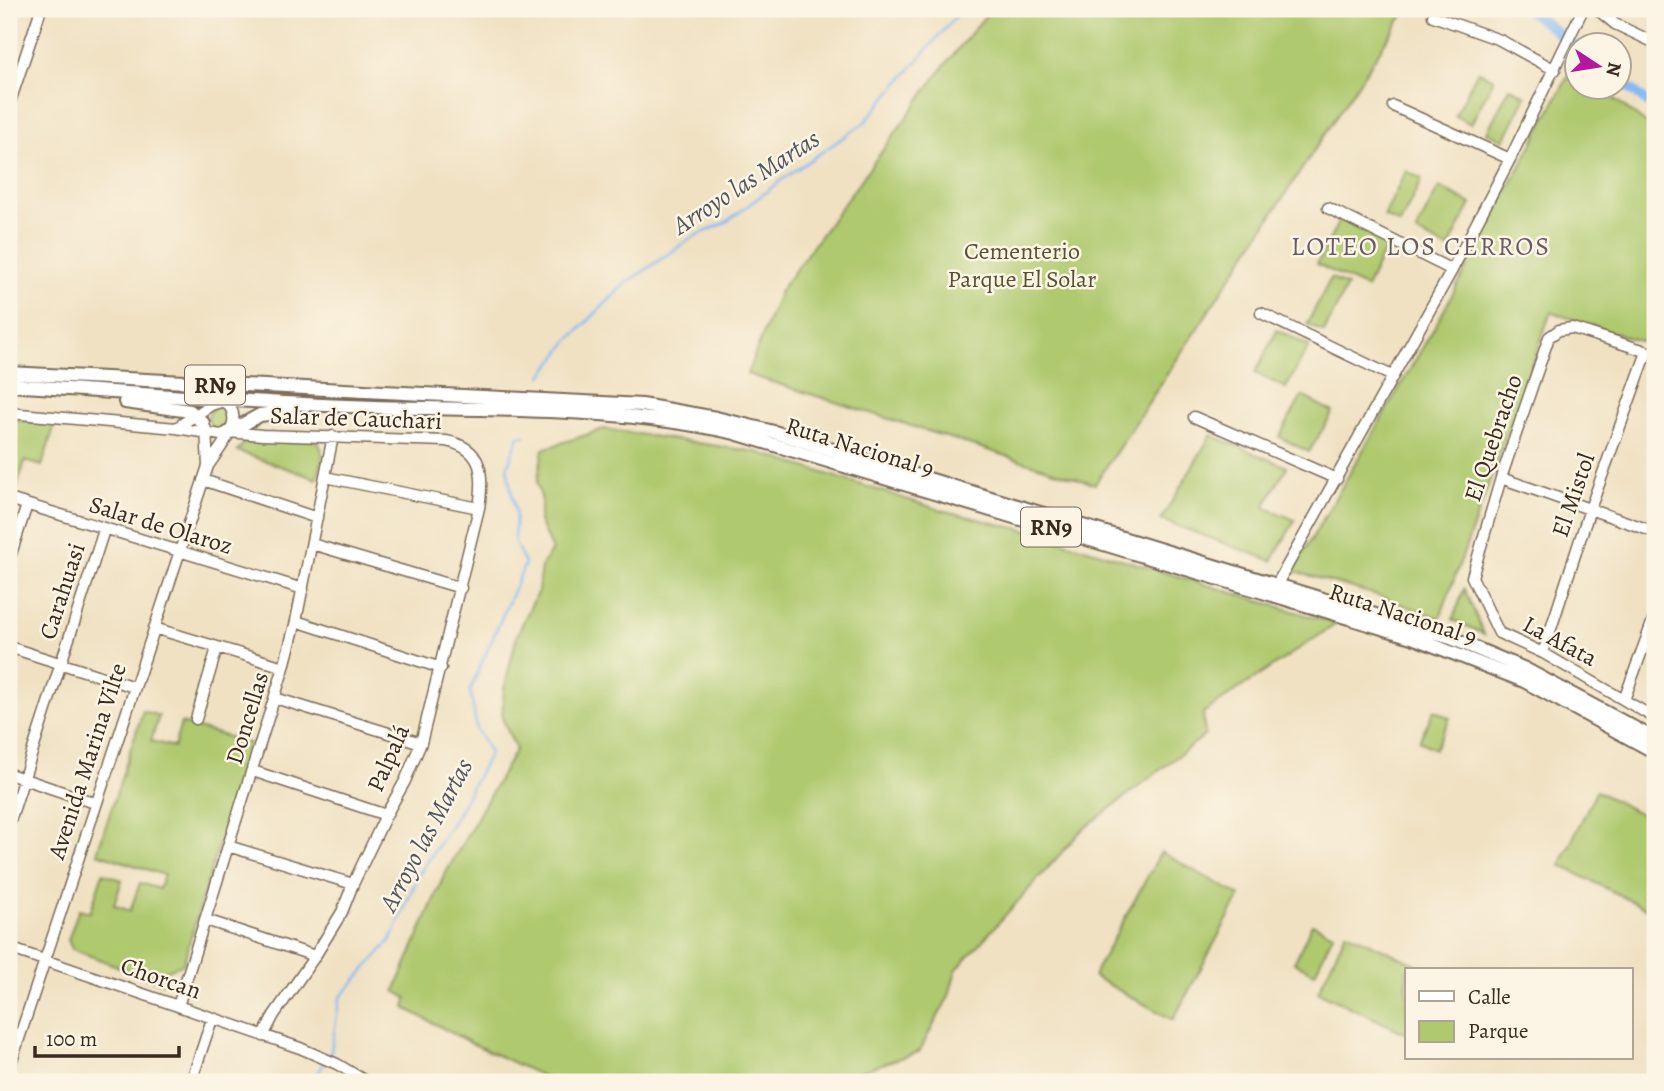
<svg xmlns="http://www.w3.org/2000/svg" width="1664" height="1091" viewBox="0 0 1664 1091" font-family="Alegreya,serif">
  <rect width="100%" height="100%" fill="#fcf5e5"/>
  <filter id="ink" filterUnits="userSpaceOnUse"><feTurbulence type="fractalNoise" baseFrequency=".0143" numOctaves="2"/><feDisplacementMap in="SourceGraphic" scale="14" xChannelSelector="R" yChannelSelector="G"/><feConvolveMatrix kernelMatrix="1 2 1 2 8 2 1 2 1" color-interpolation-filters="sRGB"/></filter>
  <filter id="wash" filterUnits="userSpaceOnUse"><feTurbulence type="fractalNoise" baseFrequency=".00686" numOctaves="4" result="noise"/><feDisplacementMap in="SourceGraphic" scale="28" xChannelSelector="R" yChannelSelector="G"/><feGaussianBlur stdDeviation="1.57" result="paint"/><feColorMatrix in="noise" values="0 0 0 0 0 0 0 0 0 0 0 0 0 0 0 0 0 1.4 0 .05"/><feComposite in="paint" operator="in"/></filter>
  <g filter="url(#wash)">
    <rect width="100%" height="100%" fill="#f0e1c2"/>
    <path fill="#afc96e" stroke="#757a46" stroke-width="2" d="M991,9H1407L1095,484L747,374L780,291L944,66Z
      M1573,67L1576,70V88H1600L1655,130V346L1551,312L1440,618L1373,594L1293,571L1441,316Z
      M1478,71L1494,79L1471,124L1455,116Z
      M1510,87L1526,96L1504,140L1487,132Z
      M1406,171L1422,179L1400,224L1384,216Z
      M1439,187L1471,204L1448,249L1416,232Z
      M1340,219L1388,243L1366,288L1317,264Z
      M1331,278L1347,286L1324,332L1307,324Z
      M1277,330L1309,346L1286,388L1255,373Z
      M1302,396L1333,412L1309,452L1279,437Z
      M208 418a11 11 0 1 1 22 0a11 11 0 1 1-22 0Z
      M9,419L55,424L42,466L25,461L16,491L9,489Z
      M604,429L757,452L941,510L1028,531L1336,624L1203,713L1205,735L1081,831L956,970L949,996L919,1052L827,1082H555L469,1042L405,1008L407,998L395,991L443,878L516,749L502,718L504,690L517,635L538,591L541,567L552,550L539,521L542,501L537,483L543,449Z
      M1211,435L1287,467L1264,507L1295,520L1272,561L1161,520Z
      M258,439L316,440C327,452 321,464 317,479L237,451L244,443Z
      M1464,589L1484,634L1453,620Z
      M1434,710L1450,718L1435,749L1419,741Z
      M143,711L159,716L151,741L174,747L181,723L249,743L183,964L159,973L162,983L72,949L68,940L79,909L90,912L103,873L122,880L114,905L130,911L140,883L159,889L164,875L97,853Z
      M1596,791L1655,821V913L1560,865Z
      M1161,852L1240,896L1173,1020L1093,976Z
      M1312,924L1333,934L1315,973L1294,963Z
      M1346,932L1428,970H1407V1034L1318,992Z"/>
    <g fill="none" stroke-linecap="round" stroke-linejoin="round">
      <path stroke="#85baf3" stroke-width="2.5" d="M542,376L569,340L625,284L693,237L725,223L787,176L864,123L962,9
        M328,1057L331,1051L340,998L391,940L418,876L454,820L490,753L477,730L470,690L525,564L514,540L516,515L507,468L519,436H525
        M313,1082L324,1063"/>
      <path stroke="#85baf3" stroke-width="10" d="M1527,9L1576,47
        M1618,79L1655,108"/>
    </g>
  </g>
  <g filter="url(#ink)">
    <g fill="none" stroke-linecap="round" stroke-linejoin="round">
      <g stroke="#7a6a57" stroke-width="13">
        <path id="minor" d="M1598,10L1615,24L1655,43
          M1433,16L1500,40L1555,70
          M9,105L41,9
          M1393,106L1510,159
          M1328,208L1452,270
          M1261,313L1392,376
          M1655,354L1572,328L1559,330L1549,337L1501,478L1472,577L1499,633L1543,653L1655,718
          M9,413L176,428L221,435L229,432L262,435L446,441C484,448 484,475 479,508L421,743L405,781L386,815L353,884L342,912L315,956L274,1015L263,1036
          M1194,417L1337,479
          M206,429L208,466
          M325,477L479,508
          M1501,478L1655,532
          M203,480L317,518
          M9,499L303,589
          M312,544L461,588
          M9,560L27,505
          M1277,584L1452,270L1510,159L1583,9
          M296,621L441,668
          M154,628L284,667
          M9,647L134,687
          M1543,653L1590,509L1647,352
          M275,698L421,743
          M1624,700L1655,615
          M196,719L217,648
          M253,771L386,815
          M9,774L95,803
          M9,824L104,530
          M228,846L353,884
          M206,920L315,956
          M9,948L300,1048L337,1064L367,1082
          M178,1006L284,667L296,621L333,436
          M9,1069L208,466C220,447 248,419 224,401L211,405L176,428
          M191,1082L212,1019"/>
      </g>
      <g stroke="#7a6a57" stroke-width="16">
        <path id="major" d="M9,373L642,405L716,418L774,432L1451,638L1525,669L1655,739
          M9,385C131,393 253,403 375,407C495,410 617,407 735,433L1412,637L1524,681L1655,752
          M125,402L190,411L203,423
          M229,432L260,415L290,411"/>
      </g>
      <use href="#minor" stroke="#fff" stroke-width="10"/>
      <use href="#major" stroke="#fff" stroke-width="12"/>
    </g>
  </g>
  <g text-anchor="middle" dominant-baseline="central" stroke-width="5" stroke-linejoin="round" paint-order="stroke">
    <g fill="#fcf5e5" stroke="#75675a" stroke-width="2">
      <rect x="185" y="365.5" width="60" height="39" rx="5"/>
      <rect x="1021" y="507.5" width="60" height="39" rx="5"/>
    </g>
    <g font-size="23" font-weight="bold" fill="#3b2a1e">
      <text x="215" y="385">RN9</text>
      <text x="1051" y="527">RN9</text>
    </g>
    <g font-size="24" fill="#585232" stroke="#fcf5e5">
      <text x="1022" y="251">Cementerio<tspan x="1022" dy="28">Parque El Solar</tspan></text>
    </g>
    <g font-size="24" fill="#3b2a1e" stroke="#fcf5e5">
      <text transform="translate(356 418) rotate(2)">Salar de Cauchari</text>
      <text transform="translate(1493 438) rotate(-71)">El Quebracho</text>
      <text transform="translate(860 447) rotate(17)">Ruta Nacional 9</text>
      <text transform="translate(1573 495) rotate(-71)">El Mistol</text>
      <text transform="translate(161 525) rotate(17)">Salar de Olaroz</text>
      <text transform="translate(62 591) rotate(-72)">Carahuasi</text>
      <text transform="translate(1403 614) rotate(18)">Ruta Nacional 9</text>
      <text transform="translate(1560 641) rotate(28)">La Afata</text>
      <text transform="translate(247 718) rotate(-73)">Doncellas</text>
      <text transform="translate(388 758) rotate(-66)">Palpalá</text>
      <text transform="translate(87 761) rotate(-72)">Avenida Marina Vilte</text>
      <text transform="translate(161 978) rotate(19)">Chorcan</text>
    </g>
    <g font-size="26" font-style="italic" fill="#51555e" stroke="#fcf5e5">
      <text transform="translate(746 182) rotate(-33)">Arroyo las Martas</text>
      <text transform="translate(426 835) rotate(-62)">Arroyo las Martas</text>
    </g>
    <g font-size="26" letter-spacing="2" fill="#685a66" stroke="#fcf5e5">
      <text x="1421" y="246">LOTEO LOS CERROS</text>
    </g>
  </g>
  <rect width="1664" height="1091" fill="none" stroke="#fcf5e5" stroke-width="35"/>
  <rect x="1405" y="968" width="228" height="91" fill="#fcf5e5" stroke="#afa495" stroke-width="2"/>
  <rect x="1419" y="991" width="35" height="10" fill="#ffffff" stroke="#afa495" stroke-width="2"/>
  <text x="1468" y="1004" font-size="21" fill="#3b2a1e">Calle</text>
  <rect x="1419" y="1021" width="35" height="21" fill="#afc96e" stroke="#afa495" stroke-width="2"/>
  <text x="1468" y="1038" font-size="21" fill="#3b2a1e">Parque</text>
  <g transform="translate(1598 66) rotate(102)"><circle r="33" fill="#fcf5e5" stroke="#afa495" stroke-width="2"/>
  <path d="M0-5L12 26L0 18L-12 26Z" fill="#b5179e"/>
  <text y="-10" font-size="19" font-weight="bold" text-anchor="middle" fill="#3b2a1e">N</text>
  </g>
  <path d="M35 1046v10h144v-10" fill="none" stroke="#3b2a1e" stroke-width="3.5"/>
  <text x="46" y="1046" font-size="21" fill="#3b2a1e" stroke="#fcf5e5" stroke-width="5" paint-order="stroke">100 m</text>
</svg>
